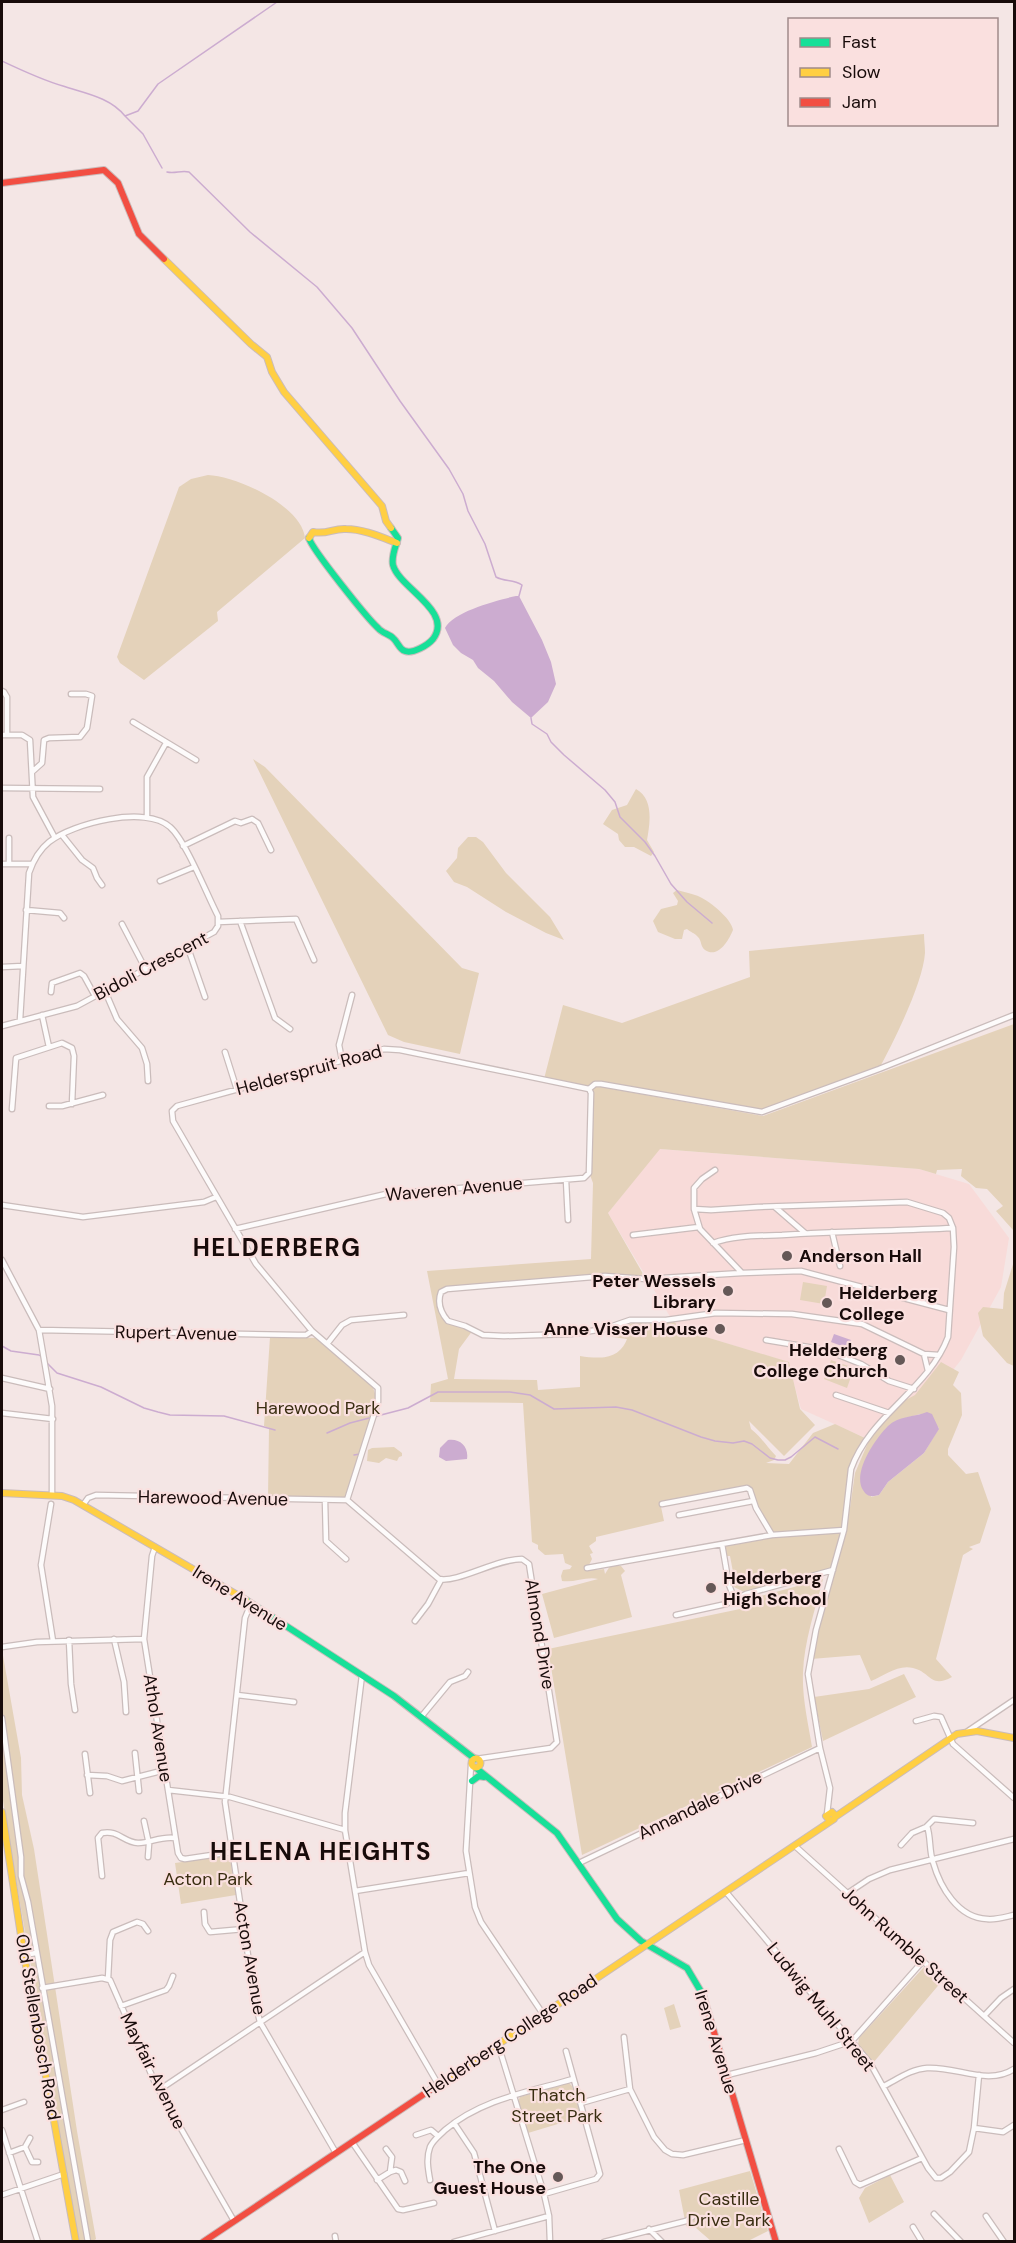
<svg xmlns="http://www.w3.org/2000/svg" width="1016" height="2243" viewBox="0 0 1016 2243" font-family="'DM Sans',sans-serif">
  <rect width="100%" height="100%" fill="#f4e6e5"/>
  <path fill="#f8dbd9" d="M659,1149L919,1169L969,1184L1009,1238L1001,1287L961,1360L890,1449L801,1409L788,1362L683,1330L672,1320L608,1213Z"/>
  <path fill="#e4d2ba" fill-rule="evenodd" d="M208,475C237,476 302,506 305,538L217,612L218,621L144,680L120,663L117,657L179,487L191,479Z
    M253,759L265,767L462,968L479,973L460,1054L404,1042L388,1035Z
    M636,789C654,799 650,823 647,840L654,852L651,856L634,847H625L619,840L618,834L603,824L612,810L627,805Z
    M468,837H476L483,842L506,873L550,917L564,940L546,933L506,912L467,887L454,882L446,871L457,858L458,848Z
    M677,890C683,892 690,893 695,895C707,898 732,919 733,930C729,940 718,959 705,950C700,946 702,941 698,937C695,933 690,932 687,929L684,930L682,939H675L658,932L653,921L661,909L677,905L678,901L673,893Z
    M924,934C924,940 925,947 925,953C923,983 894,1041 879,1069L762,1112L595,1084L589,1089L544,1079L563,1005L622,1023L750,977L749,951Z
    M1014,1024V1250L1013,1230L996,1211L1003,1206L987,1189L976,1188L961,1176L962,1169L937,1170L936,1174L919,1169L660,1149L608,1213L646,1279L605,1276L444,1290L439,1303L448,1321L473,1330L459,1349L454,1379L537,1380L538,1390L580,1387V1356C600,1359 619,1360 627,1339L612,1337L608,1331L633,1323L657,1324V1321L672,1320L683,1330L789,1362L800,1409L815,1425L784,1456L749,1421L751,1429C763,1439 766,1446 776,1456L774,1460L766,1463L789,1464L813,1433L835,1424L865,1438C847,1465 847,1497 842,1528L774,1534L770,1531L747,1486L660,1502L664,1521L596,1537V1541L589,1546L593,1553L590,1554L592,1559L589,1565L596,1570L604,1569L605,1574L610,1566H621L625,1571L621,1575L632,1617L554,1638L542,1594L598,1579C587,1576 574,1583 562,1581L561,1576L563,1570L570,1569L572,1566L565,1563L563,1554L545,1555L538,1549V1545L532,1542L523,1403L430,1402L431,1384L448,1379L427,1271L591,1259L593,1183L590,1175L593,1089L596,1086L763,1116Z
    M1014,1261V1366L1007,1363L983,1336L978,1313L983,1307L1003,1309L1004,1293Z
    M803,1282L827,1286L824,1304L800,1300Z
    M270,1337L316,1338L372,1385L377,1399L345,1498L268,1497L269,1428L264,1426Z
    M831,1360L854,1368L847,1388L824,1379Z
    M941,1362L959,1372L953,1385L961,1393L962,1415L948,1449V1455L966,1474L978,1472L991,1509L980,1543L969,1547L973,1549L963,1555L936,1659L952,1677C930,1689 931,1672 913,1668C898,1664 884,1676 871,1681L860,1655L811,1659L848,1508H850L855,1473L870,1438L890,1412L902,1402L915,1395ZM920,1414L939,1428L924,1453L888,1482L879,1495L871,1497L895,1421Z
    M394,1447L402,1453V1456L399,1457L397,1461L386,1458L379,1463L367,1461L368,1450L372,1448Z
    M841,1531L830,1569L751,1591L744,1592L732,1586L730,1573L733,1572L730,1556H726L725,1546L729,1543L772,1536Z
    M823,1579C815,1610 804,1642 803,1673C802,1698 808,1722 812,1747L582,1855L548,1649L740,1609L746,1600Z
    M2,1650L21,1758L22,1795L34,1849L77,2131L96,2239L93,2241H78L6,1821L2,1794Z
    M904,1674L916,1697L823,1741L814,1697L869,1689Z
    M225,1856L230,1859L236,1895L181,1904L175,1863Z
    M924,1967L942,1981L873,2063L858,2045L859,2038Z
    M674,2004L681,2027L670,2030L664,2008Z
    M569,2083L572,2086L581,2117L528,2133L518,2101L520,2097Z
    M750,2171L768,2231L748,2241H711L696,2228L686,2226L679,2190Z
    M890,2175L904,2202L869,2223L859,2198L865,2188Z"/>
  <path fill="#ccacd0" d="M516,596H519L542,640L551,662L556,684L548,702L531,718L512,702L494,681L478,668L473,660L461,653L453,645L445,628C454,611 498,600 516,596Z
    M834,1334L851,1340L847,1348L831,1342Z
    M927,1412L932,1414L939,1429L924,1453L888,1482L879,1495C872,1497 867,1497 863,1490C852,1473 875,1439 888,1426C898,1416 914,1417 927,1412Z
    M448,1440C460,1438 469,1447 467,1459L446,1461L439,1457L440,1448Z"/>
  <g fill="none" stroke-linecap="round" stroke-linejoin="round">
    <path stroke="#ccacd0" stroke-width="1.5" d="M2,61C21,70 42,80 63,86C84,93 110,97 125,116L138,111L158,84L277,2
      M125,116L143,134L162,168
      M167,172C175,174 181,170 189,172L250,232L317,287L352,328L400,401L449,469L463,494L468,511L485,544L496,577C505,582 513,579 522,585L519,596
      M531,718L532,724L547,734L551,742L564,755L605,790L615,802L620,817L645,842L655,856L671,884L687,902L712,923
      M2,1346L11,1351L39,1355L42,1357
      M47,1363L57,1373L101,1387L144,1408L158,1412L170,1415L224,1416L275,1430
      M327,1433L350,1423L408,1408L438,1392H510L530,1395L554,1409L616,1407L632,1410L701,1437L715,1441L733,1443L744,1441L752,1444L770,1458L778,1460H785L791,1457L815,1437L838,1449
      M354,1455L360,1454"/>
    <g stroke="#cabcbb" stroke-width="7">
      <path id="street" d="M2,691L4,692L7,697V735
        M133,722L196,760
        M2,735H22L30,740L33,797L55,838
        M32,772L42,763L44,740L49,738L80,737L87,728L92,696L86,694H71
        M2,788L100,789
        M147,817V777L166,743
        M62,835L82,860L93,868L97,878L102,885
        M9,838V864
        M183,846L235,821L241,823L252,819L258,823L271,850
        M2,864H32
        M160,881L194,867
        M26,910L60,913L64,918
        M240,921L275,1018L290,1029
        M218,922L296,919L314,960
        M122,924L146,970
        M188,948L205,997
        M2,967L23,966
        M105,991L117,1019L142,1048L147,1064L148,1081
        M51,992L52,983L80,973L84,976L95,996
        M42,1015L49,1047
        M2,1026L77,1006L214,932L218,926V916C207,895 186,841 170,827C146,805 73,823 49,842C39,850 33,861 29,873L20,1020
        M225,1052L237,1090
        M342,1060L339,1045L352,995
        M589,1089L595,1084H601L762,1112L879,1069L1014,1015
        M49,1106H62L103,1095
        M12,1109L16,1058L62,1043L72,1048L74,1056L72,1104
        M715,1170L702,1179L694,1188V1209L700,1229L742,1273L801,1271L949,1310
        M566,1180L568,1220
        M2,1205L83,1217L204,1202L216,1197
        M775,1207L805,1233
        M694,1209L711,1210L758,1207L907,1202L943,1213L949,1218L953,1228L954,1247L948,1337C928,1390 870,1415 851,1469L844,1530L816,1630L808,1674L820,1748L830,1788L827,1814
        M235,1229L386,1194L584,1178L589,1173L591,1093L589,1089
        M832,1232L840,1266
        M633,1235L699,1227
        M713,1243C735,1235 759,1236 782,1235C839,1231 896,1231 953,1228
        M2,1260L39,1330L52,1406V1495
        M742,1273L646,1279L605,1276L447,1289L441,1292C437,1303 441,1313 448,1321L465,1326L483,1335L504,1336L571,1334L604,1329L630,1320H666L716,1313L792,1314L862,1324L924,1354L939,1355
        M39,1330L298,1335H306L312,1331
        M766,1340L826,1350L861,1364L889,1381L914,1389
        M327,1344L342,1325L351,1320L404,1315
        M924,1354L928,1371
        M2,1378L50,1389
        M836,1395L889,1413
        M2,1413L53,1419
        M325,1500L326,1541L346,1559
        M347,1500L378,1402V1388L312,1331L256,1264L173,1121L172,1111L177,1106L384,1049L400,1050L589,1089
        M347,1500L439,1579C458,1583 496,1559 522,1559L529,1564L557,1742L551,1748L476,1759
        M51,1504L41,1565L53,1641
        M662,1504L747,1488L750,1490L756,1508L772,1535
        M83,1505L88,1498L96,1495L347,1500
        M679,1515L753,1501
        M722,1544L729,1585L735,1600
        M155,1547L152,1556L144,1639L178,1853L181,1858L185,1859L232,1852
        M587,1568L772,1535L844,1530
        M251,1603L245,1618L225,1802L255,2002L260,2022L336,2153
        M676,1615L726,1604L746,1594L833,1570
        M415,1621L428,1604L441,1580
        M114,1639L124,1682L126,1712
        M69,1640L71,1684L75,1710
        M2,1647L37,1642L144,1639
        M362,1675L345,1813V1830L365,1952L369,1965L438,2084
        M237,1695L294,1702
        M421,1717L450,1682L465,1676L468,1672
        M2,1718L21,1857V1876L28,1902L88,2242
        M916,1721L934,1716L941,1717L953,1744L1014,1798
        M968,1731L1014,1700
        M135,1753L139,1791
        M85,1754L90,1793
        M471,1765L466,1851L475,1907L481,1922L543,2014
        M87,1775L107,1776L122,1781L165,1770
        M168,1790L230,1797L345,1830
        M144,1821L149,1844L148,1857
        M927,1826C931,1837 929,1851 933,1862C940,1887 958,1918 987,1919C996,1920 1005,1917 1014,1915
        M901,1845L912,1833L926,1827L934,1819L973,1823
        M795,1846L1014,2043
        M579,1863L820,1748
        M102,1876L98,1838L102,1833C119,1830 123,1842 138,1843C151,1843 160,1836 175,1838
        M355,1891L469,1873
        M726,1892L870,2063L928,2168L936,2178H941L950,2172L969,2152L974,2128L979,2075
        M848,1893L869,1879L890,1870L1014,1839
        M204,1912L205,1924L210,1932L244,1929
        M24,1955L36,1953
        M108,1979L110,1940L113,1932L137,1922L143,1924L148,1931
        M42,1988L102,1978L110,1980L156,2085L234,2221
        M121,2006L166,1990L169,1986L173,1976
        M984,2016L1001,1998L1014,1989
        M624,2037L630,2089L654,2137L665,2150L672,2154L683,2155L746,2140
        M498,2044L544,2194L549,2216L550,2242
        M727,2075L816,2053L852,2041L923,1961
        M884,2086C898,2079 911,2069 927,2068C956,2066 988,2086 1014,2069
        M159,2090L365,1952
        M581,2103L630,2089
        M2,2110L24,2102
        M454,2123L474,2153L495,2231
        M974,2128L1003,2132L1014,2125
        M2,2130L38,2242
        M416,2135L431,2130L438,2136
        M352,2142L398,2209L403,2210L434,2203
        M25,2147L32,2162H38
        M839,2149L855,2182L860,2185L922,2158
        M9,2153L25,2147L30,2138
        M390,2172L396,2170L401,2172L405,2181
        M377,2180L390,2172L392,2157L386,2149
        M430,2180C428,2169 426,2158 430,2147C433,2140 439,2136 445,2130C482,2099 528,2092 573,2079
        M544,2194L596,2179L600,2174L566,2051
        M2,2195L64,2174
        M934,2214L961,2242
        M986,2216L1004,2242
        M913,2227L922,2242
        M649,2229L662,2242
        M335,2236L336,2242
        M454,2242L549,2216
        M604,2242L686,2221L692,2217"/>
    </g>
    <g stroke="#cabcbb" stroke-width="8">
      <path id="fast" d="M309,538C311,548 367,618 378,628C382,633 389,634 393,638C398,642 399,649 405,651C413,654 428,645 433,639C454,611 399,588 393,565C391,556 396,546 398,538L391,528
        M246,1600L394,1696L475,1759
        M476,1768L557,1833L617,1919L641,1941L687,1968L703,1995
        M472,1781L479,1776L484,1777"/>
    </g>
    <g stroke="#cabcbb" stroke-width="8">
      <path id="slow" d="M164,259L251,344L267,357L272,372L284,392L382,506L386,521L391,528
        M309,538L313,532C327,535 333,528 346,529C363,529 381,537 397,543
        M2,1493L62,1496L74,1500L246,1600
        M471.5 1763a4.5 4.5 0 1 1 9 0a4.5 4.5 0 1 1-9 0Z
        M2,1812L24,1955L76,2242
        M835,1817L957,1734L977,1731L1014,1738
        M439,2084L834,1819L835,1815L832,1812L826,1816L830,1821"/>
    </g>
    <g stroke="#cabcbb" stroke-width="8">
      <path id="jam" d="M2,183L104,170L118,183L139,234L164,259
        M703,1995L776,2242
        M203,2242L439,2084"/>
    </g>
    <use href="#street" stroke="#fdfbfb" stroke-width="4.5"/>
    <use href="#fast" stroke="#16e098" stroke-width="6"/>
    <use href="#slow" stroke="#ffcf43" stroke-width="6"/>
    <use href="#jam" stroke="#f24e42" stroke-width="6"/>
  </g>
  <g fill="#655857" stroke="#fae0df" stroke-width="2">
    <circle cx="787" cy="1256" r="6"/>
    <circle cx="728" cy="1291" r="6"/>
    <circle cx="827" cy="1303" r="6"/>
    <circle cx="720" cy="1329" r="6"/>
    <circle cx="900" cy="1360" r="6"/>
    <circle cx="711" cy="1588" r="6"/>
    <circle cx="558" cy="2177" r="6"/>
  </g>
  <g text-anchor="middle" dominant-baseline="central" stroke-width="4.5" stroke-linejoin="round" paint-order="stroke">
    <g font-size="18" fill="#180b0a" stroke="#fae0df">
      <text transform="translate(151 966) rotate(-28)">Bidoli Crescent</text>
      <text transform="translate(309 1070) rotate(-15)">Helderspruit Road</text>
      <text transform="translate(454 1189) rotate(-5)">Waveren Avenue</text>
      <text transform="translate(176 1333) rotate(1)">Rupert Avenue</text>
      <text transform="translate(213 1498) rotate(1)">Harewood Avenue</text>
      <text transform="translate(240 1598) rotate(32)">Irene Avenue</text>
      <text transform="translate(540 1634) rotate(81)">Almond Drive</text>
      <text transform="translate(158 1728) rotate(81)">Athol Avenue</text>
      <text transform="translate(700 1805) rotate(-26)">Annandale Drive</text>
      <text transform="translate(905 1945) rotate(42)">John Rumble Street</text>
      <text transform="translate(250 1958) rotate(80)">Acton Avenue</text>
      <text transform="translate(821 2007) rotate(51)">Ludwig Muhl Street</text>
      <text transform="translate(38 2027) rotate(80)">Old Stellenbosch Road</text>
      <text transform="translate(510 2036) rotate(-34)">Helderberg College Road</text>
      <text transform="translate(716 2042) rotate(73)">Irene Avenue</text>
      <text transform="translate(153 2071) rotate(64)">Mayfair Avenue</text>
    </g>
    <g font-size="18" font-weight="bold" fill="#180b0a" stroke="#fae0df" text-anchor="end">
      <text x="799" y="1256" text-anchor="start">Anderson Hall</text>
      <text x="716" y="1281">Peter Wessels<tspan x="716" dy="21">Library</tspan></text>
      <text x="839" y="1293" text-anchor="start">Helderberg<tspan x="839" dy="21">College</tspan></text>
      <text x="708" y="1329">Anne Visser House</text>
      <text x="888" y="1350">Helderberg<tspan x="888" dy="21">College Church</tspan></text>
      <text x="723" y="1578" text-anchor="start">Helderberg<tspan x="723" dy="21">High School</tspan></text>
      <text x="546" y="2167">The One<tspan x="546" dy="21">Guest House</tspan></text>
    </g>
    <g font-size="18" fill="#392d11" stroke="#fae0df">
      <text x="318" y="1408">Harewood Park</text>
      <text x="208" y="1879">Acton Park</text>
      <text x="557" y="2095">Thatch<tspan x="557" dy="21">Street Park</tspan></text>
      <text x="729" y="2199">Castille<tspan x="729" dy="21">Drive Park</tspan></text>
    </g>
    <g font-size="24" font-weight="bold" letter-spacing="1.5" fill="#180b0a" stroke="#fae0df">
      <text x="277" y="1247">HELDERBERG</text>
      <text x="321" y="1851">HELENA HEIGHTS</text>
    </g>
  </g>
  <rect width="1016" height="2243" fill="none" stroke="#180b0a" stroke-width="6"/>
  <rect x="788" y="18" width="210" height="108" fill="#fae0df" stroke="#a08b8a" stroke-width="1.5"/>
  <rect x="800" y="38" width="30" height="9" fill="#16e098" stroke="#a08b8a" stroke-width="1.5"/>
  <text x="842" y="48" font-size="18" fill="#180b0a">Fast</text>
  <rect x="800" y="68" width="30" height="9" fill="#ffcf43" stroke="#a08b8a" stroke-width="1.5"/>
  <text x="842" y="78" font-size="18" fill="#180b0a">Slow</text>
  <rect x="800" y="98" width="30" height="9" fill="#f24e42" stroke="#a08b8a" stroke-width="1.5"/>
  <text x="842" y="108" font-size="18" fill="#180b0a">Jam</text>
</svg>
